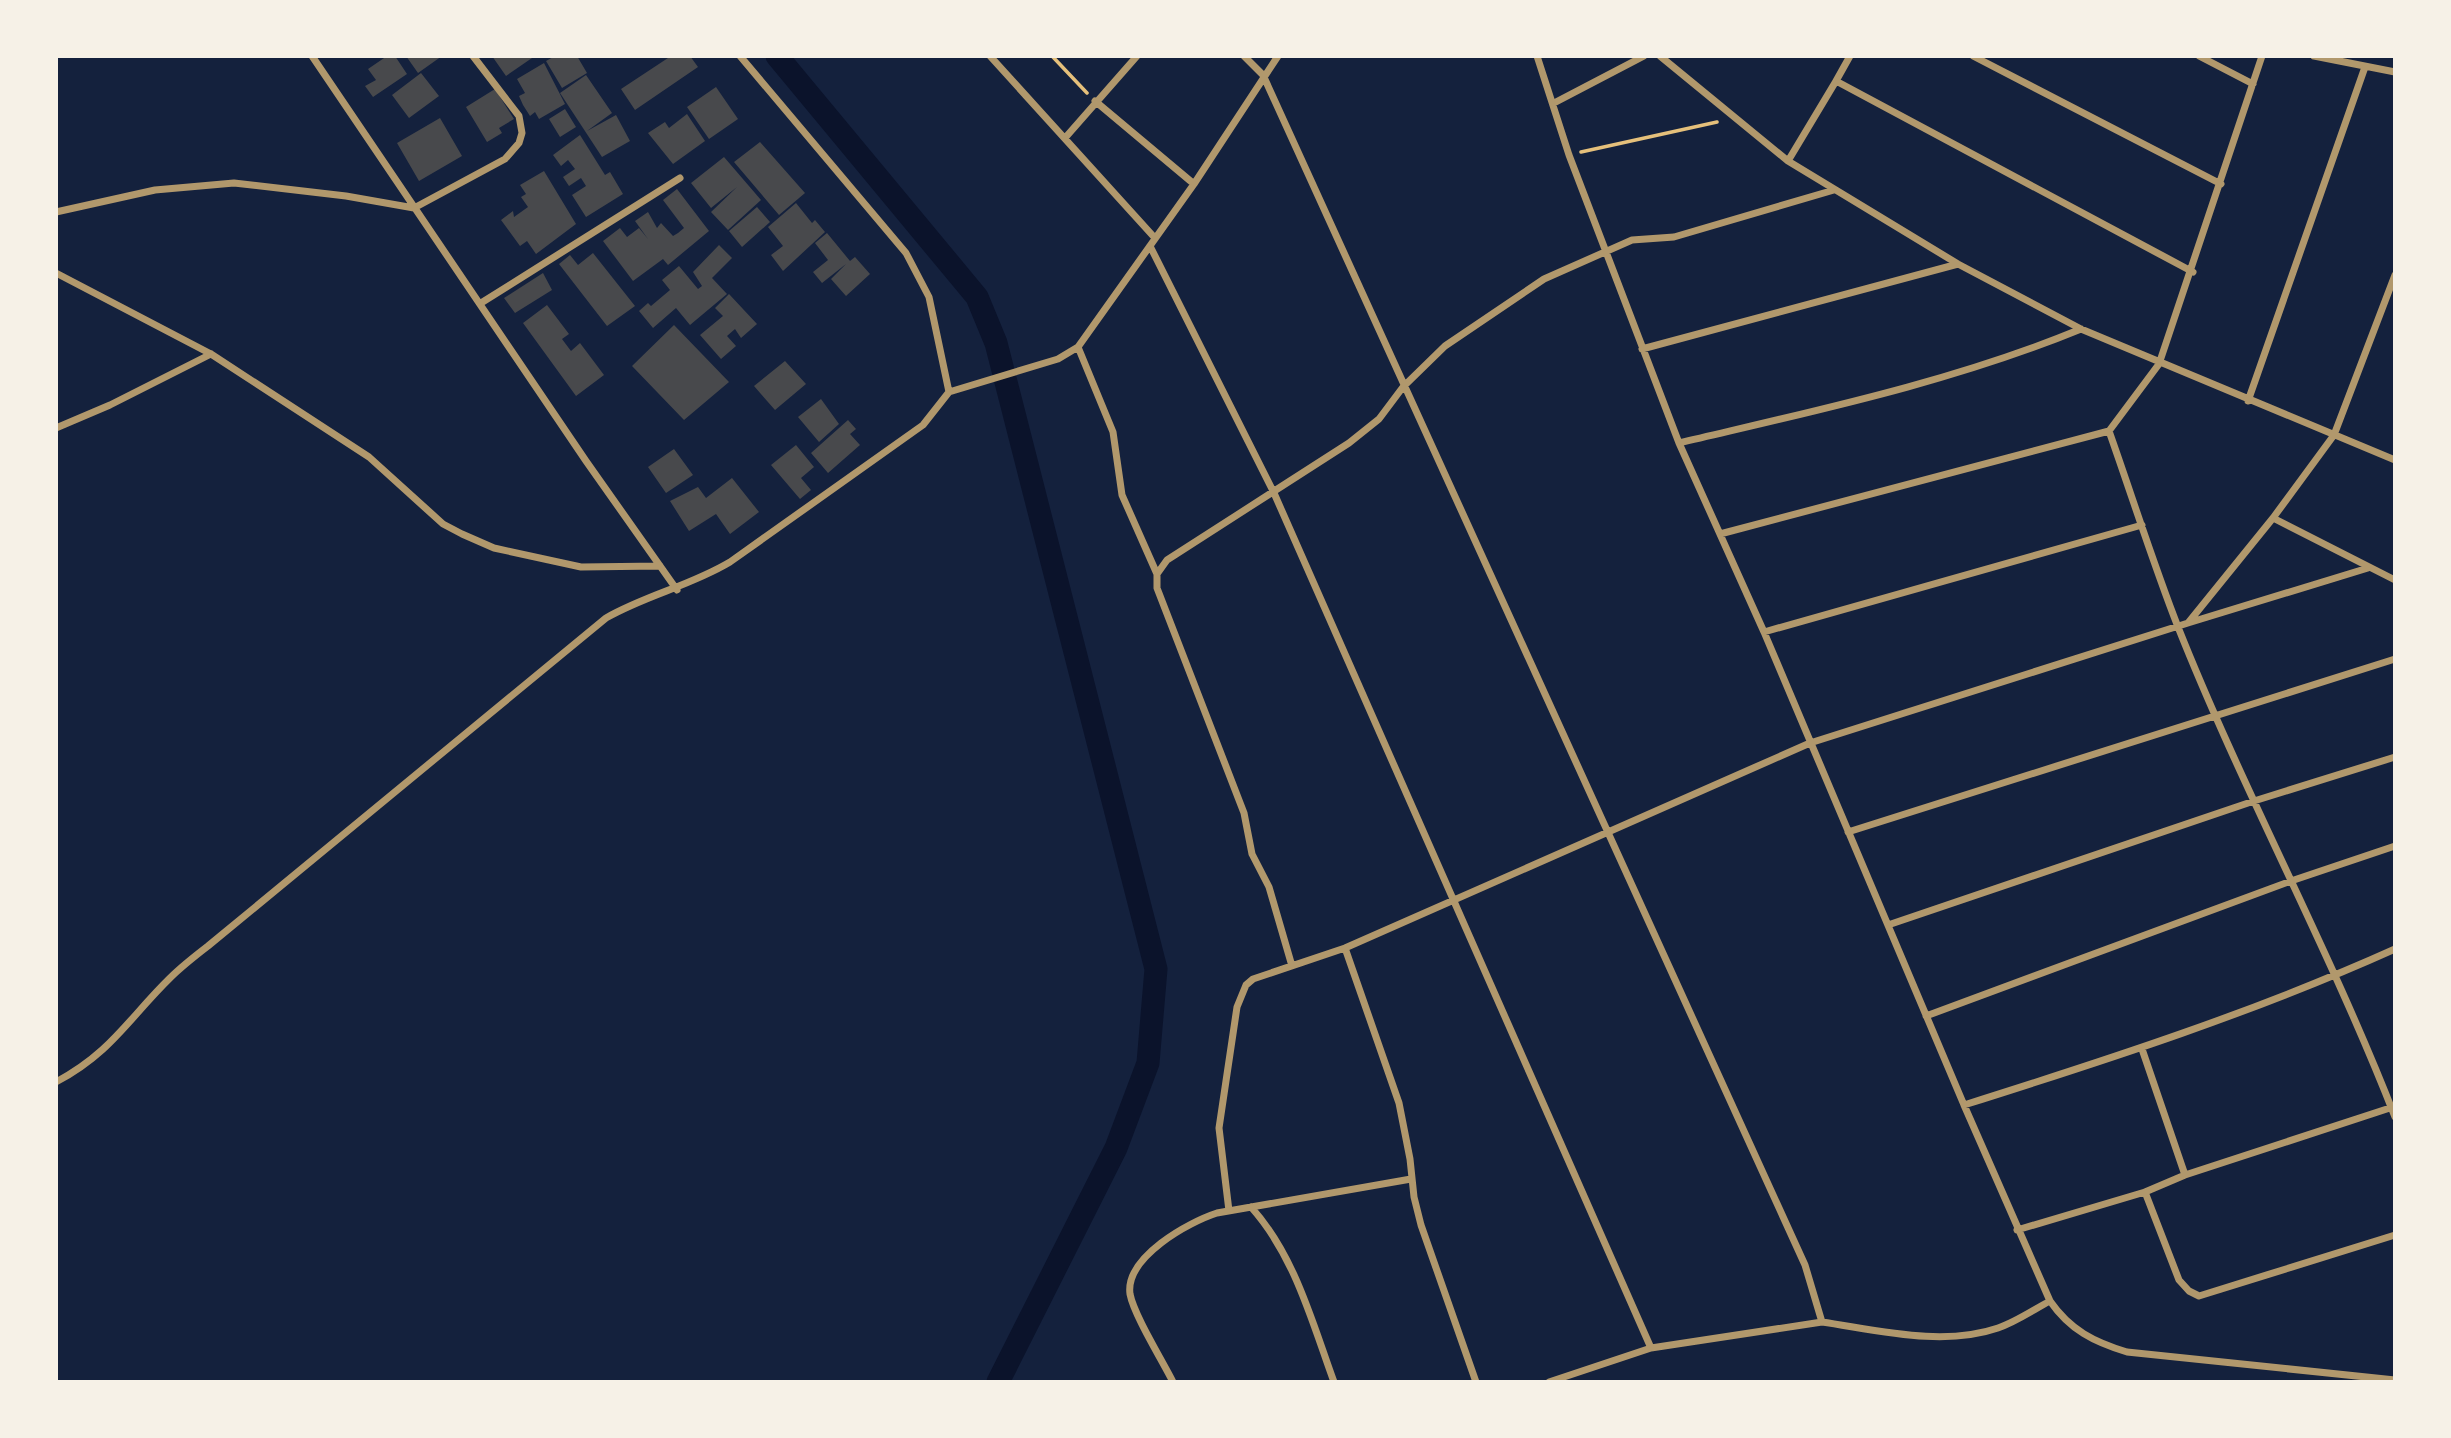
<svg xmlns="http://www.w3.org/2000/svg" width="2451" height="1438" viewBox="0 0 2451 1438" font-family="Figtree,sans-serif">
  <rect width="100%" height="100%" fill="#14213d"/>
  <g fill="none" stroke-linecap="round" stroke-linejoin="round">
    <path stroke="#0b132b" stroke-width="23" d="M777,56L977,297L996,343L1156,969L1148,1063L1116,1148L998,1382"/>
  </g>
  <path fill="#48494c" d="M387,56H395L407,74L373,97L365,86L376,80L368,69Z
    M406,56H442L418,73Z
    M492,56H531L532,58L506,76Z
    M555,56H577L587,73L562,88L546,61Z
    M671,56H690L698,67L635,110L621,89Z
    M544,63L565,104L539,119L535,112L530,116L523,105L519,96L525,93L517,79Z
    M421,73L439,96L409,118L392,95Z
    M586,75L612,113L587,131L616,115L630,141L602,157L560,93Z
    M716,87L738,119L709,139L687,107Z
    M495,89L514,119L499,128L502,133L487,142L466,107Z
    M565,109L576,127L560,137L549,119Z
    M687,114L705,141L673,164L648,133L665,122L669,128Z
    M440,118L462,156L419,181L397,143Z
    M580,135L605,175L610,172L623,194L586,217L572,195L586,186L581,178L569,186L563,177L575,169L568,160L561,166L553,155Z
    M760,142L805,193L779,215L734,162Z
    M724,157L761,200L728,230L711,212L737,187L711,208L691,183Z
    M544,171L576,224L536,254L527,241L520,246L501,220L513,211L514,217L528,207L521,197L526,194L520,185Z
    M677,189L709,231L668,265L663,259L633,281L603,241L620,228L627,237L639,228L648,239L635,221L648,212L657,228L661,223L673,236L678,233L684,228L663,200Z
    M796,203L812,223L815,220L825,232L783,271L771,255L783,246L768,227Z
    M757,207L770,222L742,247L729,231Z
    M827,233L850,261L855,257L870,274L846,296L831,279L846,264L822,283L813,272L828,260L815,243Z
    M719,245L732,258L712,278L727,294L690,325L676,308L653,328L639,311L648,303L651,306L670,290L662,280L679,266L698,289L702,286L693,272Z
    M593,253L635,306L607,326L559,264L570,255L578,265Z
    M543,273L552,290L515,313L504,298Z
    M729,294L757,324L741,338L735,329L727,336L736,346L721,359L700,335L723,316L715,308Z
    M547,305L569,334L562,339L571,351L580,343L604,375L576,396L523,323Z
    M674,325L729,382L684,420L632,366Z
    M785,361L806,384L775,410L754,386Z
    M821,399L839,424L819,442L798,417Z
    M848,420L856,429L850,434L860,445L828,473L811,453Z
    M796,445L814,467L801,478L811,490L800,499L771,465Z
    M674,449L693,475L666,493L648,467Z
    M732,478L759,512L730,534L716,514L689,531L670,501L698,487L706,498Z"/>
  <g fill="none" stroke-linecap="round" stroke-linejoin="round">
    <path stroke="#e5c07b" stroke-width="3.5" d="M1052,56L1087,93
      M1581,152L1717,122"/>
    <path stroke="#b1986c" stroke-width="7" d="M312,56L586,461L677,590
      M740,56L906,253L929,297L949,392
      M990,56L1154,237
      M1537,56L1569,155L1679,443L1764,632L1964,1105C2110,1059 2255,1012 2395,949
      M1660,56L1788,161L1958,264L2081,329L2395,460
      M1973,56L2221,184
      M2199,56L2253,84
      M2314,56L2395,72
      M1836,81L1850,56
      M1095,101L1194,184
      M1554,103L1644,56
      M1065,138L1137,56
      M1788,161L1836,81L2193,272
      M56,212L155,190L234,183L346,196L414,208L505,159L519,143L522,133L519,116L473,56
      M1150,246L1274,493L1651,1348L1822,1322L1805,1265L1263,75L1244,56
      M56,273L211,354L369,457L443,524L462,534L494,548L581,567L660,566
      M481,303L680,178
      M1078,347L1113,432L1122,495L1157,574
      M1642,349L1958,264
      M2248,401L2365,67
      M56,428L110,405L211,354
      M2109,431L2159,364L2262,56
      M1679,443C1814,411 1952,382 2081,329
      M2273,518L2395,580
      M1720,534L2109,431C2132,496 2153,563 2178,627C2244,793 2330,950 2395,1117
      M2188,623L2368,568
      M1764,632L2142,525
      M1848,832L2395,659
      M1888,925L2254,801L2395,757
      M1345,948L1399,1103L1410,1159L1414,1197L1421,1225L1476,1382
      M1292,966L1269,887L1252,854L1244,813L1157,588V574L1167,560L1349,443L1379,419L1403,387L1445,346L1544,279L1632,240L1674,237L1834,190
      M1926,1016L2291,881L2395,846
      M2142,1049L2185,1175
      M56,1082C111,1053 129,1018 170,978C182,966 195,956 208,946L606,618C646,595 690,586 730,562L923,425L949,392L1058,359L1078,347L1194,184L1278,56
      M1964,1105L2050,1301C2070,1330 2094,1342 2127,1352L2395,1380
      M2145,1192L2185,1175L2393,1107
      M1251,1207C1295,1256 1312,1322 1334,1382
      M1229,1211L1219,1128L1237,1007L1246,985L1253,979L1345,948L1810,743L2188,623L2273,518L2334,435L2395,275
      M2017,1230L2145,1192L2179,1280L2189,1291L2199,1296L2395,1235
      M1822,1322C1877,1330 1943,1347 1998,1328C2016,1322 2033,1310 2050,1301
      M1173,1382C1162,1360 1134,1315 1130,1294C1125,1257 1189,1222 1217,1213L1411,1179
      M1549,1382L1651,1348"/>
  </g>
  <rect width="2451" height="1438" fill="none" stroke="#f6f1e7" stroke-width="116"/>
</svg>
